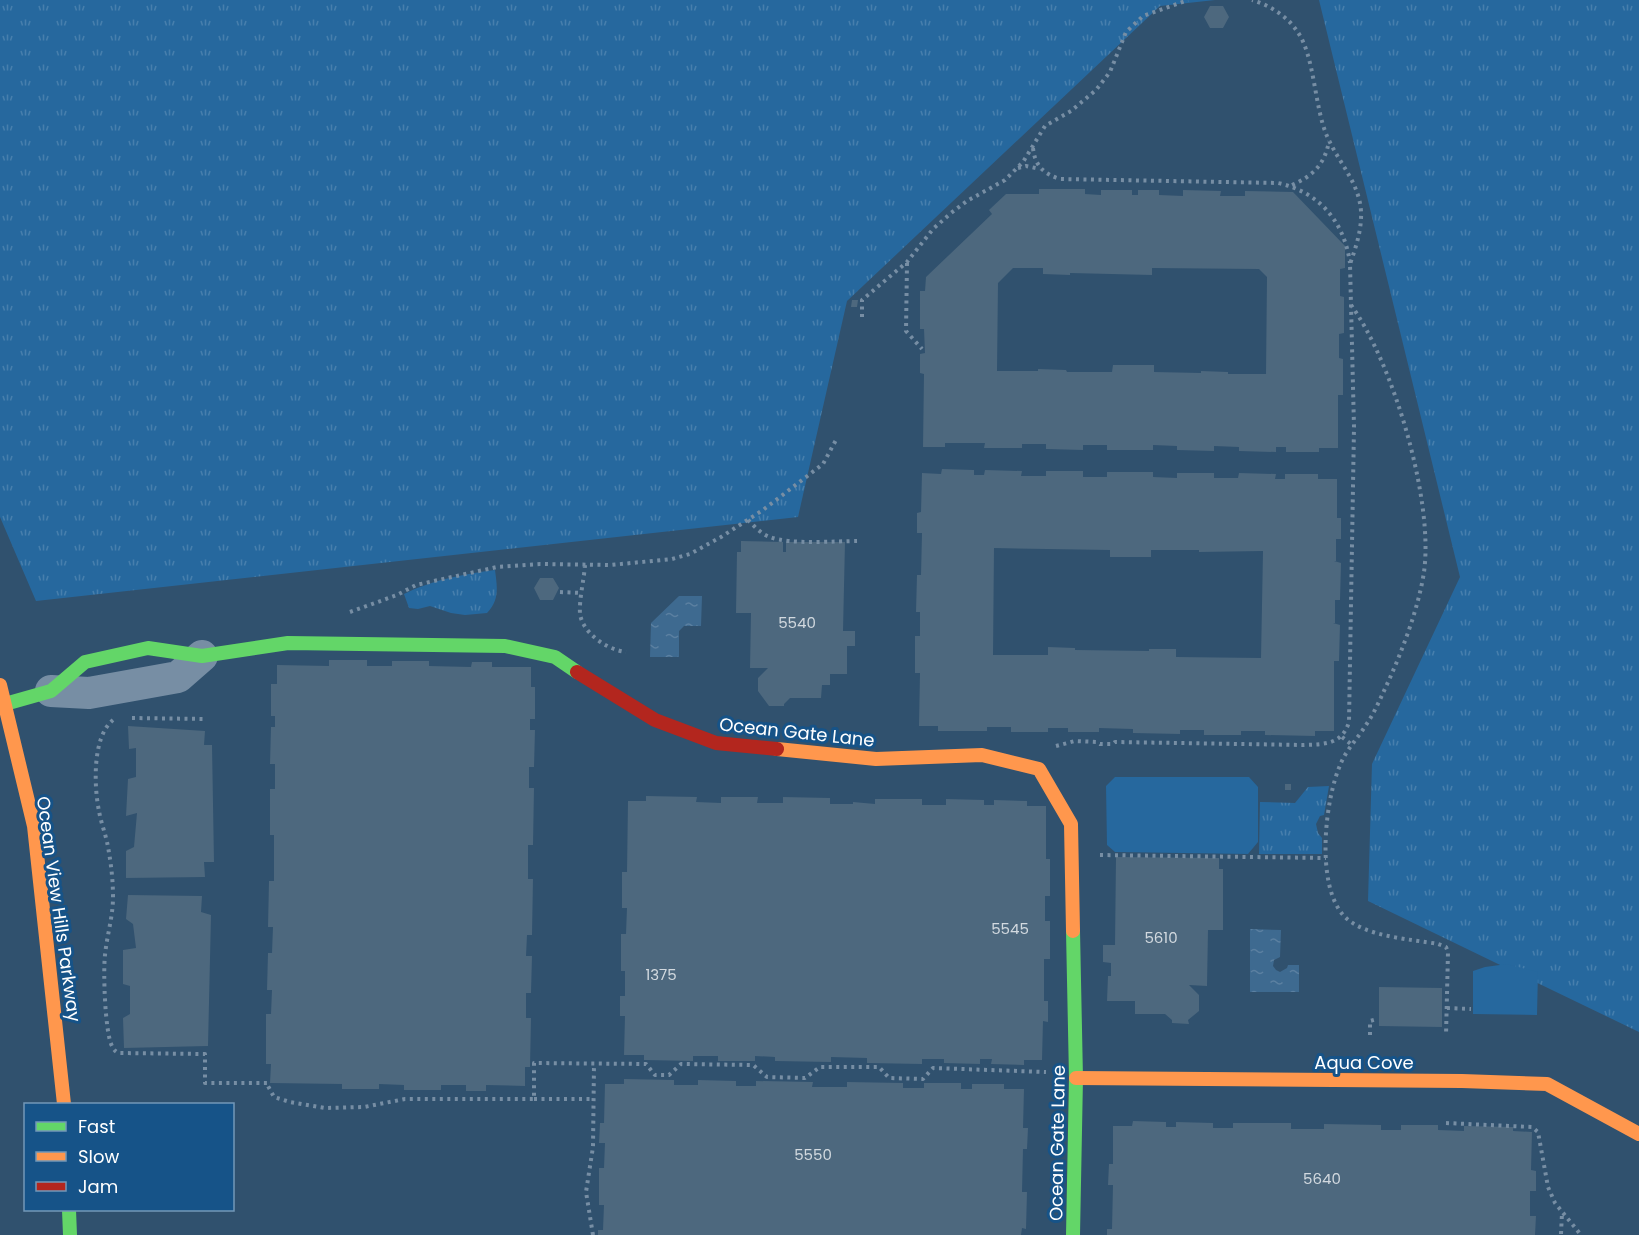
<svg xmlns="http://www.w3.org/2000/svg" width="1639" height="1235" viewBox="0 0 1639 1235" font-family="Poppins,sans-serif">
  <defs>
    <pattern id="grass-tufts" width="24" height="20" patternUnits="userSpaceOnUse" patternTransform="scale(1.5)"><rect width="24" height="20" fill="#26689e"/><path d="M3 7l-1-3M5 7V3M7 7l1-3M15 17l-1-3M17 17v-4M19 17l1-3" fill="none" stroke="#477fad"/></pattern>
    <pattern id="water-ripples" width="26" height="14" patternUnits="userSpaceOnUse" patternTransform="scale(1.5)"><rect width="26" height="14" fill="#3e6a90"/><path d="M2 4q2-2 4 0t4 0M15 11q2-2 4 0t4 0" fill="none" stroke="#5b80a1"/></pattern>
  </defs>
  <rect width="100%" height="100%" fill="#30516e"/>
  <path fill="url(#grass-tufts)" d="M0,0H1215L1160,6L847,301L798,517L36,601L0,517Z
    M1319,0H1639V1032L1368,901L1372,764L1460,577Z
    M495,570C497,586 500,600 487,613L465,615L451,613L430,606L418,609L409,608L404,594C432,580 464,574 495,570Z
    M1329,786L1324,815L1320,816L1316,824L1318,833L1322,838V854H1259L1260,802L1295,803L1308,787Z"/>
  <path fill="#26689e" d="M1115,777H1249L1258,787V842L1248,854L1115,852L1107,845L1106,786Z
    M1507,964L1538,972L1537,1015L1473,1014V971L1485,967Z"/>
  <path fill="url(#water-ripples)" d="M679,596H702L701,626H684L679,631V657H650L651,623Z
    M1250,929L1281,930L1280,957L1274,960L1273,966L1276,970L1280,972L1287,968L1288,965H1299V992H1250Z"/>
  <path fill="#4d687e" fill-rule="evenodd" d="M1210,6H1223L1229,17L1223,28H1210L1204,17Z
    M1039,189H1085V194L1101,195V190H1132V195H1138V190H1159V195L1183,196V190L1221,191L1220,196H1245V191L1293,192L1345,246V268L1340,269V296L1344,297V333L1339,334V358L1343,359V395H1338V448H1319V452H1286V447H1276V452L1239,451V447L1214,446V451L1177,450V446L1153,445V450H1107V445H1083V450L1046,449V444H1022V448H984L985,443H945V447H923L924,374L920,373V354L925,353L924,329H920V291H925L926,277L992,214L989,210L1006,194H1039ZM1013,268H1043V274L1070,275V273L1152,275V268L1259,269L1267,277L1266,374H1228V372L1201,371V373L1154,372V365H1113L1112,372H1067L1066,370L1038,369V371H997L998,283Z
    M852,300H858L857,307H851Z
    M942,469L974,470V475H984L985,470L1022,471L1021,476H1046V471H1083V477H1107V472H1153V477L1177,478V473H1214V478H1238L1239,473L1276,474L1275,479H1285V474H1318V479H1337V518H1341V539H1336V561H1334L1341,563L1340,600H1335V623H1333L1340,625L1339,661H1334V731H1315V736L1265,735V731H1241V735H1204V730H1180V734L1133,733V729L1099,728V732H1068V728H1048V732H1011V727H987V731H938V726H919L920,673H915V636H920V612H916L917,575H921L922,533H917V513L921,512L922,473L941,474ZM994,548L1110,550V557H1151V550H1199V552L1263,551L1261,658L1176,657V649H1149V651L1075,650V648L1048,647V655H993Z
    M741,541L783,542V552H786V542H845L843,631H855V646H847V674H830V685H822L821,698H790L784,704V706H769L758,691V678L768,668H750L751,613H736L737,552H741Z
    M540,578H553L559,588L553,600H540L534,588Z
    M329,660H367V666H392V661H429V666L471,667L472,662H492V667H531V687H535V719H530V730H535L534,767H529V788H534L533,845H528V879H533L532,935H527L526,956H532L531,993H526V1018H531L530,1067H525V1086L486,1085V1091H466V1085H441V1090H404V1085L379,1084V1089H342V1084L270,1083L271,1064H266V1014H271L272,990H267L268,953H272L273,927H268L269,881H274V835H270V789H275V764H270L271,727H275V716H271V684H277V665L329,666Z
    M128,726L205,731L204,745H212L214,862H204L205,877L126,878V851L134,847L137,813L126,816L128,779L136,777V748L129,749Z
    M1285,784H1291V790H1285Z
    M646,796L697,797L696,802L721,803V797H758L757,803H783V797L830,798V804H853V802L875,804V799H922V805H946V799L984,800V805H994V800L1027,801V806H1046V859H1050V896H1045V921H1050V959H1044V1001H1048V1022L1043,1021L1042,1060H1024V1065L991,1064L992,1059H980V1064L944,1063V1059H922V1064L867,1063V1058L831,1057V1062L775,1061V1057L755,1056V1061H718V1056H693V1061L644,1060V1055H624L625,1016H620V996H625V971H621V934H626L627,908H622V872H627L628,801H646Z
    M1116,857L1219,858V869H1223V930H1208L1207,986L1189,985L1199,995V1011L1188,1020L1189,1024L1172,1023V1020L1165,1014H1135V1001H1107L1108,976H1111V963L1103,962V945H1115Z
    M128,895L202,896L201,912L211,915L208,1046L124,1048L123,1018L130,1014V986L123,984V950L136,948L133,924L126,919Z
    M1379,987L1442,988V1027L1379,1026Z
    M624,1079L674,1080V1085H698V1080L736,1081V1086H756V1081L813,1082L812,1087H847V1082L903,1083V1088H924V1083H961V1089H972V1084H1004V1089H1024L1023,1128H1028L1027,1149H1023L1022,1192H1027L1026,1229L1022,1228L1021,1235H598V1230H603L604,1205H599V1168H604L605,1143H599L600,1123H604L605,1084H624Z
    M1133,1121L1166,1122V1127H1176V1122L1213,1123V1128H1233V1123H1291V1129H1324V1124L1381,1125V1130H1401V1125H1438V1130L1464,1131V1126L1513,1127V1131L1532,1132L1531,1170L1536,1171V1191H1530V1216H1536L1535,1235H1107V1229H1112L1113,1185H1108L1109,1164H1113V1126H1132Z"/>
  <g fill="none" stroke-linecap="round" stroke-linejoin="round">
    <path stroke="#778ea4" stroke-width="4" stroke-dasharray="3 4.5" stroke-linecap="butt" d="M1033,148C1035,166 1044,174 1060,179L1278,183C1319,192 1344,221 1350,263
      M1018,168L1026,166L1040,169
      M1292,185C1313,176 1325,164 1329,141
      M907,263L906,331L922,349
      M1351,305C1393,363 1434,500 1424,572C1418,611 1400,657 1383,693C1378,704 1373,715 1366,725C1358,738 1347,749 1341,763C1325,798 1315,885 1344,916C1364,937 1411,939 1438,944L1446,947L1448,952L1446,1036
      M862,317V300L907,262L933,229L951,213L967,201L1005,180L1023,162L1045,126L1071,111L1096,90L1110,72L1126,32L1143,16L1188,0
      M748,520C754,526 761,534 770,537C790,545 835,541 858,541
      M585,565C584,580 579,599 580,614C583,634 608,650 626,652
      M560,592L582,593
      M350,612L397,595L416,585L497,567L540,564L611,565L672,559L690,554L721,537L763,510L823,464L836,440
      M132,718L206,719
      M113,720C92,737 94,787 99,811C101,823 106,835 108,847C111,863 113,880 113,897C113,917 107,935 105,955C103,972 105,1033 112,1046C114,1050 115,1051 118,1053L205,1054V1083H268V1086L274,1097L290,1102L325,1108L364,1107L405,1099H534V1063L646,1064L655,1075H669L681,1064L753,1065L767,1077L805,1078L820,1067H879L889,1078L923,1079L933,1068L1046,1072
      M1342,737L1352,745
      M1056,746L1075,741L1097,742L1100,744H1113L1115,742L1304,745C1324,744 1342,745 1349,722L1354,427L1350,264C1356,247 1362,229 1361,211C1359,182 1338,162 1327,136C1314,106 1315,56 1297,31C1287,16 1269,5 1252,0
      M1100,855L1326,858
      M1447,1008L1471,1009
      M1370,1035V1021L1377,1019
      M534,1099H594
      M1446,1123L1532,1127L1538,1132L1548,1187L1555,1203L1581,1235
      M1561,1234L1562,1213
      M593,1235L586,1192L593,1147L594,1064"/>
    <path stroke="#778ea4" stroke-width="32" d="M51,691L89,693L178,677L202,656"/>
    <path stroke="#63d668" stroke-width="14" d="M5,704L51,691L85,662L148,648L202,656L288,643L505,646L555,657L577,672
      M69,1210L70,1235
      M1073,1235L1076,1078L1073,931"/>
    <path stroke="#ff974d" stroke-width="14" d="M0,685L34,826L64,1104
      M777,749L876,759L982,755L1039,769L1071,824L1073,931
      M1076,1078L1462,1081L1547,1084L1639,1134"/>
    <path stroke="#b3261e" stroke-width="14" d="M577,672L655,720L716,743L777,749"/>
  </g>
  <g text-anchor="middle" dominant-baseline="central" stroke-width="6" stroke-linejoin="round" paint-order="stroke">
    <g font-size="15" fill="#d2d9df">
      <text x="797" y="622">5540</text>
      <text x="1010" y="928">5545</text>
      <text x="1161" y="937">5610</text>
      <text x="661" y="974">1375</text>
      <text x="813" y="1154">5550</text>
      <text x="1322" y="1178">5640</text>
    </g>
    <g font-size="18" fill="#fff" stroke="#165388">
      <text transform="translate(797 732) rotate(6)">Ocean Gate Lane</text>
      <text transform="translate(59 909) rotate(82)">Ocean View Hills Parkway</text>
      <text x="1364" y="1062">Aqua Cove</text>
      <text transform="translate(1057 1143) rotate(-89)">Ocean Gate Lane</text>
    </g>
  </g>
  <rect x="24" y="1103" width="210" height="108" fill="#165388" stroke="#7398b8" stroke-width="1.5"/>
  <rect x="36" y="1122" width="30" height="9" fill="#63d668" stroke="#7398b8" stroke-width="1.5"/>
  <text x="78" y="1133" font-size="18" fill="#ffffff">Fast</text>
  <rect x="36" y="1152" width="30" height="9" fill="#ff974d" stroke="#7398b8" stroke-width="1.5"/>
  <text x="78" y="1163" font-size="18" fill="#ffffff">Slow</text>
  <rect x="36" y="1182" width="30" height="9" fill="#b3261e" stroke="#7398b8" stroke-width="1.5"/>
  <text x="78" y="1193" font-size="18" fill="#ffffff">Jam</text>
</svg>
